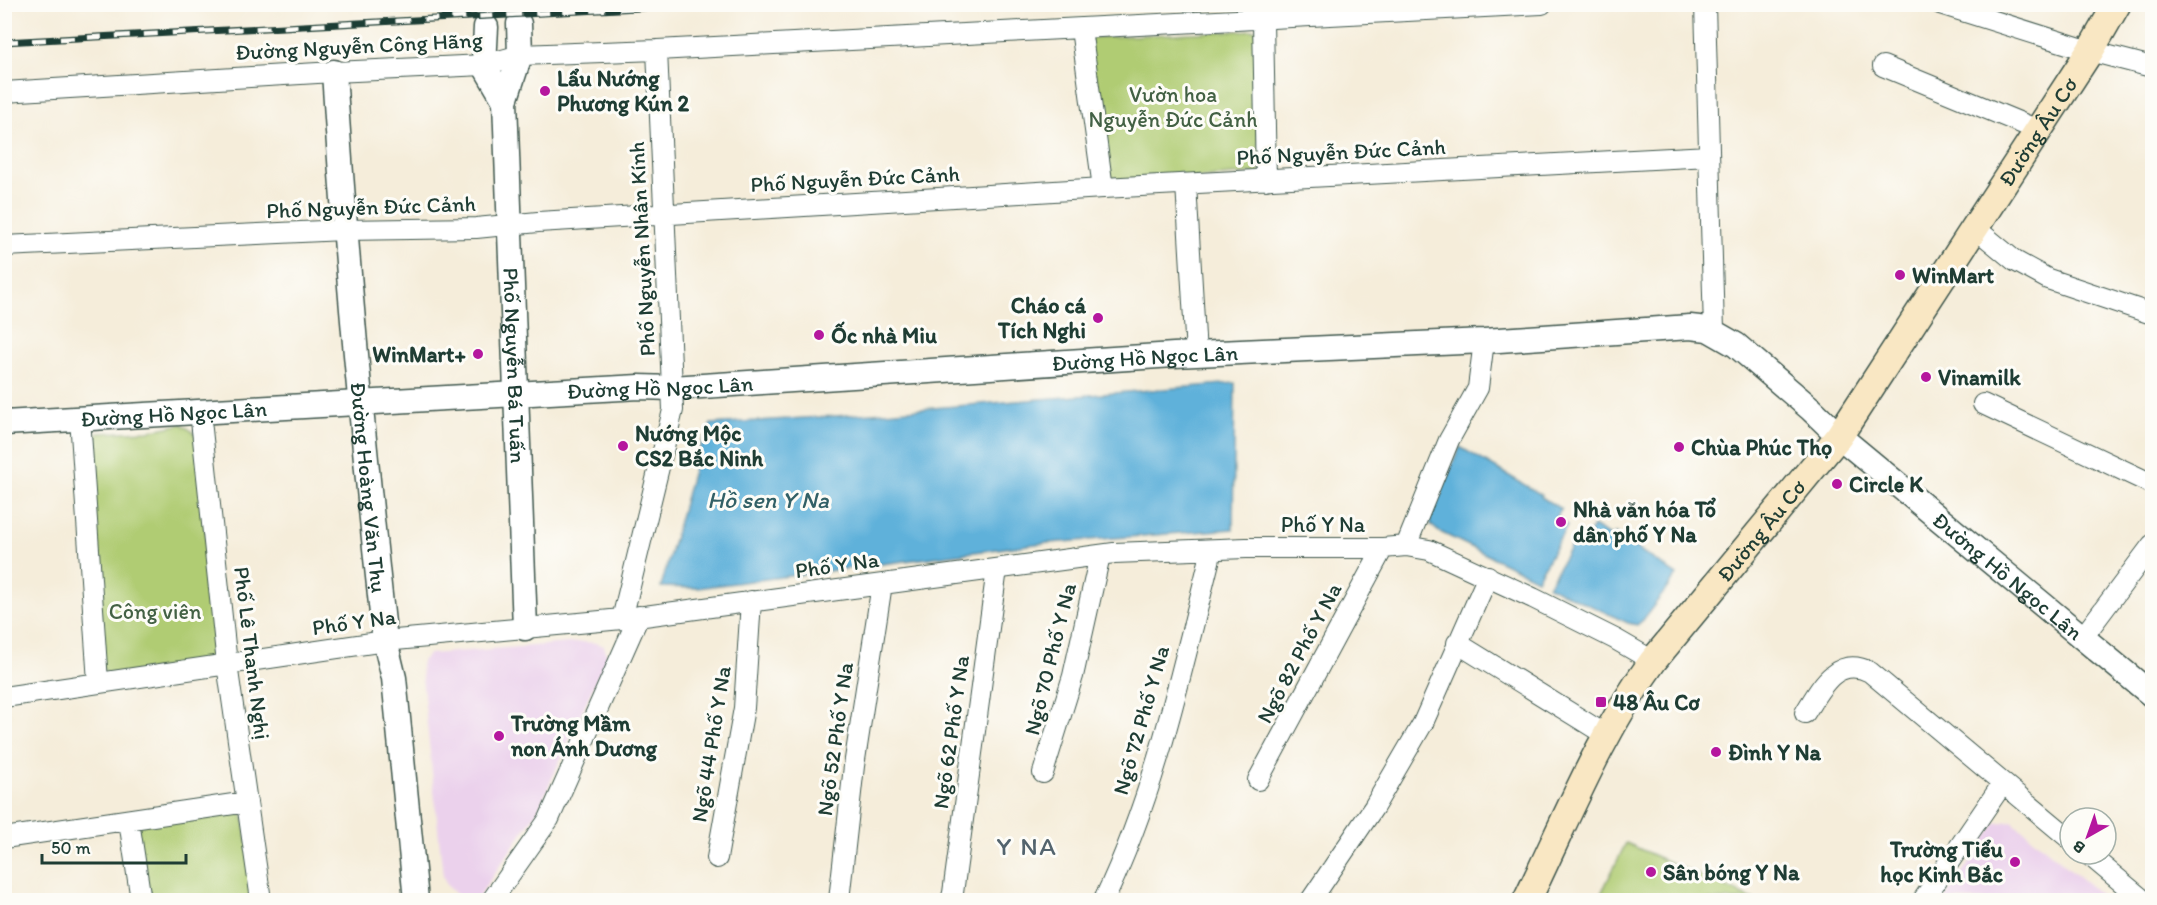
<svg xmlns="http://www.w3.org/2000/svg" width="2157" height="905" viewBox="0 0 2157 905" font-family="Itim,sans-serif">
  <rect width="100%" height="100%" fill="#fdfcf7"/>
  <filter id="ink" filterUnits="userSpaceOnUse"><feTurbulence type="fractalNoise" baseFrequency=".0167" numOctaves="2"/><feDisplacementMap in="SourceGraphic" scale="12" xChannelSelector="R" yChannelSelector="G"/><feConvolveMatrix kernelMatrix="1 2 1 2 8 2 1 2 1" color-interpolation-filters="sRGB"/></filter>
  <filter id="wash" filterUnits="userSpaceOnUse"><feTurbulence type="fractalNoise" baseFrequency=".008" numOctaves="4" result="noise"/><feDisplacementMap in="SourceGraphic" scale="24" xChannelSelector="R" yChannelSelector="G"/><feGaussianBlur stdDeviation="1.35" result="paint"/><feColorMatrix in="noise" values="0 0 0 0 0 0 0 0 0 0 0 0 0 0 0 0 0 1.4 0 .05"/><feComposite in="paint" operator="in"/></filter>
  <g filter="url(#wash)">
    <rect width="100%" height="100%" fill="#f5edda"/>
    <path fill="#ebd1ec" d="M582,642L597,643L604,646L607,655L538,810L477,899H467L459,897L447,885L443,876L421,667L422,661L429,654Z
      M2012,821L2107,900H1944L1996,823Z"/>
    <path fill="#b0cc73" stroke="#688454" stroke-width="1.5" d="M1257,30L1259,173L1105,185L1085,38Z
      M182,424L198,436L215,649L209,661L110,676L102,669L92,444L98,433L148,431Z
      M233,808L243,813L256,900H144L134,833L141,823Z
      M1626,843L1755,900H1598Z"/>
    <path fill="#5eb1da" stroke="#3e7787" stroke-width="1.5" d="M1235,383L1233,529L1036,544L697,588L661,587L698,452L711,424L836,416Z
      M1460,447L1542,495L1541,497L1561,509L1556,519L1567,526L1537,579L1438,531L1431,525L1430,515Z
      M1593,526L1612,537L1615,534L1677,575L1643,620L1637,625L1628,623L1548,586L1579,532L1588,537Z"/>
  </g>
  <g filter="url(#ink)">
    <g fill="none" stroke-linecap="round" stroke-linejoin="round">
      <path stroke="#cacab9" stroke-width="24" stroke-dasharray="24 12" stroke-linecap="butt" d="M519,4V24"/>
      <g stroke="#3f574d" stroke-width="22">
        <path id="minor" d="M1705,4L1714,331
          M1940,4L2090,51L2152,67
          M1263,20L1266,180
          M1081,29L1103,188
          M1883,66L2038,130
          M4,92L334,72L484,65L520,55L657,50L1542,4
          M1186,184L1196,354
          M1975,228L2015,261L2048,279L2152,314
          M4,246L344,230L476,228L538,222L1103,188L1709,156
          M1983,404L2152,484
          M200,411L227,664L261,900
          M80,418L98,682
          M1406,546L1449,440L1478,388L1484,341
          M622,619L673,410L657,50
          M2083,637L2152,545
          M1457,643L1606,735
          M4,697L385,641L622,619L1114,553L1246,548H1383L1406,546L1429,550L1533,598L1615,639L1653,661
          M1805,713C1820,689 1836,655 1870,672L2070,839
          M1043,773L1073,676L1100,555
          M1258,780L1383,548
          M129,821L141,900
          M4,838L247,802
          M2088,854L2143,900
          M717,858L744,708L751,601
          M492,900L549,819L639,616
          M839,900L854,766L882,584
          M951,900L953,893L997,569
          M1104,900C1157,790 1182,668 1212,550
          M1311,900L1374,807L1423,723L1488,576
          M1923,900L2003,783"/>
      </g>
      <g stroke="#3f574d" stroke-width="27">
        <g id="tertiary">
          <path d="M487,8V4"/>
          <path id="s1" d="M519,24L520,55L505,101L525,628"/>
          <path d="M486,27L484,65L505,101"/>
          <path id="s2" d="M334,72C346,262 364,451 385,641L394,678L416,900"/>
          <path id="s3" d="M4,423L639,387L672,388L1174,355L1484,341L1690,327L1708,329L1736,345L1811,409L1839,436L2152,695"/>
        </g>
      </g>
      <g stroke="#3f574d" stroke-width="30">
        <g id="secondary">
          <path id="s4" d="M1527,900C1566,820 1600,734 1653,661L1839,436L2090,51L2117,4"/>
        </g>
      </g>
      <use href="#minor" stroke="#fff" stroke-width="20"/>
      <use href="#tertiary" stroke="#fff" stroke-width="24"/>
      <use href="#secondary" stroke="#f9e7c3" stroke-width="27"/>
      <g stroke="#1f3d34" stroke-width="7">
        <path id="rail" d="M4,42L713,4"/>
      </g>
      <use href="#rail" stroke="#fdfcf7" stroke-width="4.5" stroke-dasharray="14" stroke-linecap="butt"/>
    </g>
  </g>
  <g fill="#b5179e" stroke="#fdfcf7" stroke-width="2">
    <circle cx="545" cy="91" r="6"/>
    <circle cx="1900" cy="275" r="6"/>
    <circle cx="1098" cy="318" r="6"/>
    <circle cx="819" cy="335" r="6"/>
    <circle cx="478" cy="354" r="6"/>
    <circle cx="1926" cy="377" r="6"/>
    <circle cx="623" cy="446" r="6"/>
    <circle cx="1679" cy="447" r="6"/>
    <circle cx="1837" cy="484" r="6"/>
    <circle cx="1561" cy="522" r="6"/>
    <rect x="1595" y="696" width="12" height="12" rx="3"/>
    <circle cx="499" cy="736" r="6"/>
    <circle cx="1716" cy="752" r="6"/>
    <circle cx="2015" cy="862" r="6"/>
    <circle cx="1651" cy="872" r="6"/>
  </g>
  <g text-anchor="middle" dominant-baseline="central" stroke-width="6" stroke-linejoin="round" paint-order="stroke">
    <g font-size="22" fill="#1f3d34" stroke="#fdfcf7">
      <text transform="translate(359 46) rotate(-3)">Đường Nguyễn Công Hãng</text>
      <text stroke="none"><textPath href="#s4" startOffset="926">Đường Âu Cơ</textPath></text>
      <text transform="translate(1341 152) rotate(-3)">Phố Nguyễn Đức Cảnh</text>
      <text transform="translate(855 179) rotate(-3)">Phố Nguyễn Đức Cảnh</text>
      <text transform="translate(371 207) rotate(-2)">Phố Nguyễn Đức Cảnh</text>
      <text transform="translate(642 249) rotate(-93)">Phố Nguyễn Nhân Kính</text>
      <text stroke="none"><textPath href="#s3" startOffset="1143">Đường Hồ Ngọc Lân</textPath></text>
      <text stroke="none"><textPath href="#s1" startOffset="344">Phố Nguyễn Bá Tuấn</textPath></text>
      <text stroke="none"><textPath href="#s3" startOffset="657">Đường Hồ Ngọc Lân</textPath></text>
      <text stroke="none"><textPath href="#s3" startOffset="170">Đường Hồ Ngọc Lân</textPath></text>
      <text stroke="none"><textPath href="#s2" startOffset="417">Đường Hoàng Văn Thụ</textPath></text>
      <text x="1323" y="524">Phố Y Na</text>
      <text stroke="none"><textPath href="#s4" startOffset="440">Đường Âu Cơ</textPath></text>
      <text transform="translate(837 565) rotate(-8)">Phố Y Na</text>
      <text stroke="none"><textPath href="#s3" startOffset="2096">Đường Hồ Ngọc Lân</textPath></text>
      <text transform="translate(354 622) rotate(-8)">Phố Y Na</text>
      <text transform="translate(252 653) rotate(83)">Phố Lê Thanh Nghị</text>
      <text transform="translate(1299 653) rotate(-62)">Ngõ 82 Phố Y Na</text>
      <text transform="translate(1050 659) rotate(-76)">Ngõ 70 Phố Y Na</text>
      <text transform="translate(1141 720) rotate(-74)">Ngõ 72 Phố Y Na</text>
      <text transform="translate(951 732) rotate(-82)">Ngõ 62 Phố Y Na</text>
      <text transform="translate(835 739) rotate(-82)">Ngõ 52 Phố Y Na</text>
      <text transform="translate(711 744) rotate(-81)">Ngõ 44 Phố Y Na</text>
    </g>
    <g font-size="22" font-weight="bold" fill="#1f3d34" stroke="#fdfcf7" text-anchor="start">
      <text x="557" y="78">Lẩu Nướng<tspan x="557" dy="25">Phương Kún 2</tspan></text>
      <text x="1912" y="275">WinMart</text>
      <text x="1086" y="305" text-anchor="end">Cháo cá<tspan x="1086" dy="25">Tích Nghi</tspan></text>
      <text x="831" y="335">Ốc nhà Miu</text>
      <text x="466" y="354" text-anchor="end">WinMart+</text>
      <text x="1938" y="377">Vinamilk</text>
      <text x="635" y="433">Nướng Mộc<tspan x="635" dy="25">CS2 Bắc Ninh</tspan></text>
      <text x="1691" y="447">Chùa Phúc Thọ</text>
      <text x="1849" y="484">Circle K</text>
      <text x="1573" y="509">Nhà văn hóa Tổ<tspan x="1573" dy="25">dân phố Y Na</tspan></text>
      <text x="1613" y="702">48 Âu Cơ</text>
      <text x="511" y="723">Trường Mầm<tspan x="511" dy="25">non Ánh Dương</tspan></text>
      <text x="1728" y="752">Đình Y Na</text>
      <text x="2003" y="849" text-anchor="end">Trường Tiểu<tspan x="2003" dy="25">học Kinh Bắc</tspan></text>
      <text x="1663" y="872">Sân bóng Y Na</text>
    </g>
    <g font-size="22" fill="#436144" stroke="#fdfcf7">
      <text x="1173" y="94">Vườn hoa<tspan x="1173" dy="25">Nguyễn Đức Cảnh</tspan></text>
      <text x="155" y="611">Công viên</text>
    </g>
    <g font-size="24" font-style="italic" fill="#326066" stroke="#fdfcf7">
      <text x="768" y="499">Hồ sen Y Na</text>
    </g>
    <g font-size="26" letter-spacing="1.5" fill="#53646e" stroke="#fdfcf7">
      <text x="1027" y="846">Y NA</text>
    </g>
  </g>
  <rect width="2157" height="905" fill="none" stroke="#fdfcf7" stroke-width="24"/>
  <g transform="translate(2088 836) rotate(220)"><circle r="28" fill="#fdfcf7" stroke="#a4b0a9" stroke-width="1.5"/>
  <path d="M0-4.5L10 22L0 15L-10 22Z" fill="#b5179e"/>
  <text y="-9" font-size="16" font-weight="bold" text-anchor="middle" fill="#1f3d34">B</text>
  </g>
  <path d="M42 854v9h144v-9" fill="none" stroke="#1f3d34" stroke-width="3"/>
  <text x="51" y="854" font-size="18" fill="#1f3d34" stroke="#fdfcf7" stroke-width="4.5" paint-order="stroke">50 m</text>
</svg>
